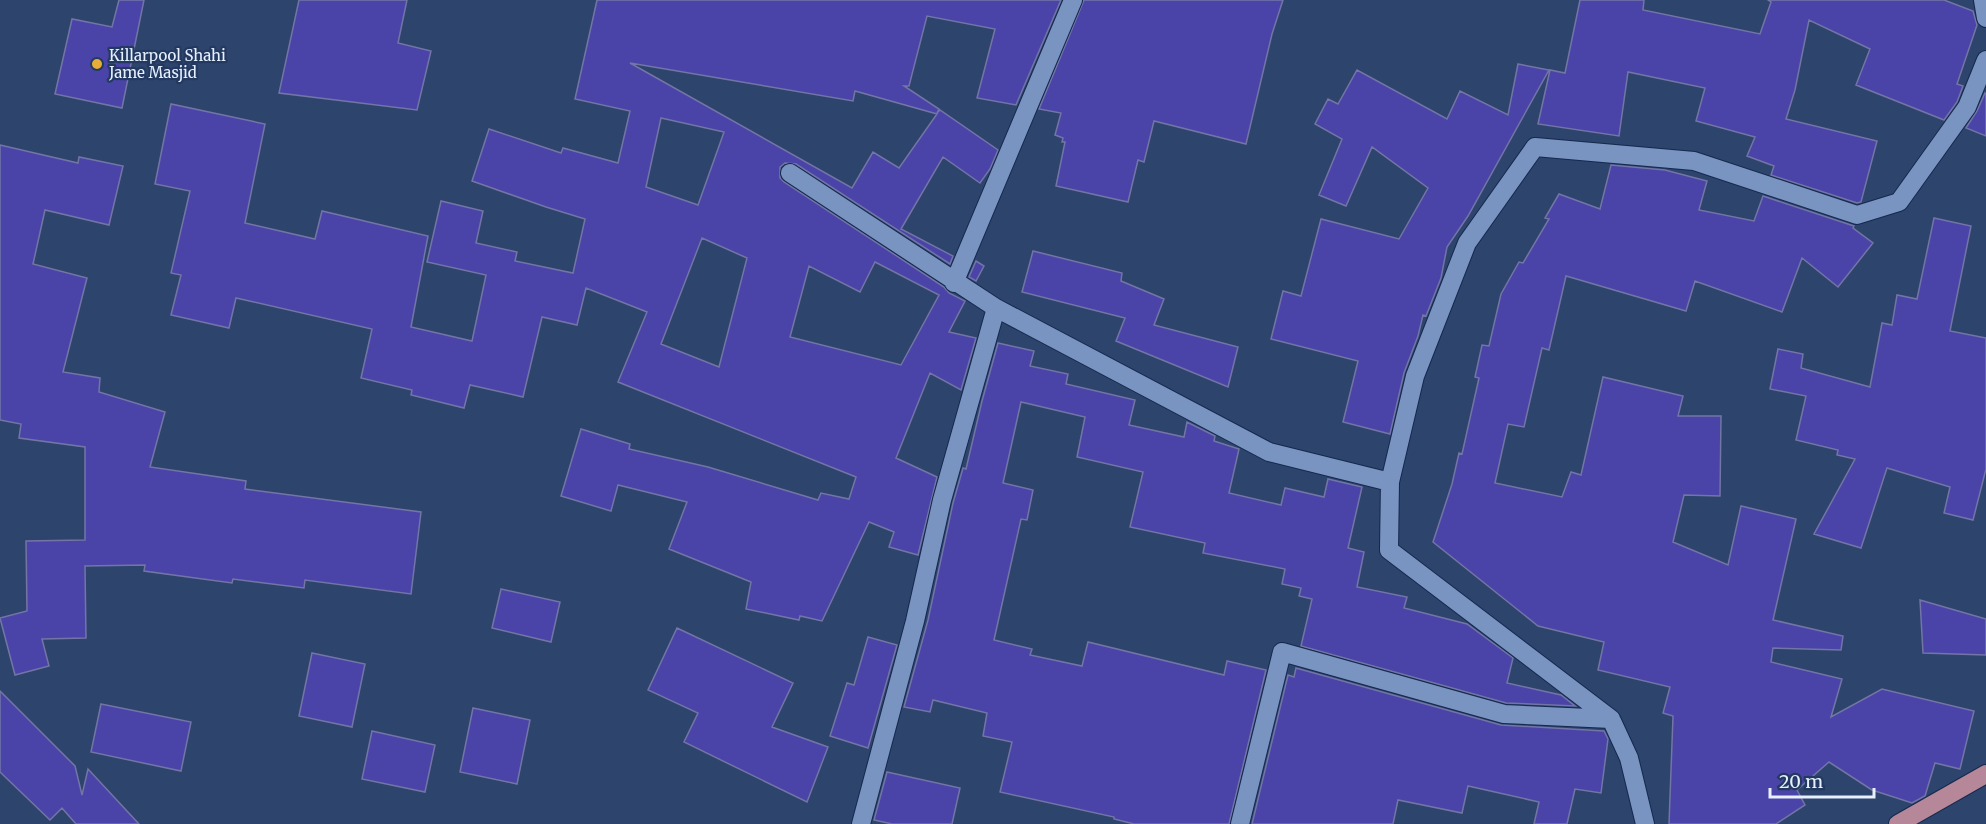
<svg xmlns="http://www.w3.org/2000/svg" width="1986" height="824" viewBox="0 0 1986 824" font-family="Merriweather,serif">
  <rect width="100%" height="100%" fill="#2d446c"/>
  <path fill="#4b44a8" stroke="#7375a6" stroke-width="1.5" fill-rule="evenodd" d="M119,0H144L122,108L55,94L72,19L112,27Z
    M299,0H407L398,43L431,51L417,110L279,93Z
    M597,0H1061L1016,105L977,98L995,29L927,16L909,86H904L939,109L937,113L940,110L998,150L990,169L980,183L943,157L901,229L953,256L950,264L796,164L785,163L780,167V178L784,182L944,287L949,293L965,301L949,332L976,338L961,390L930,373L896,458L937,477L918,555L889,547L894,532L869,522L822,621L800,616L799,620L746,609L751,582L669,549L687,502L618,485L611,511L561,496L581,429L630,444L629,449L708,467L818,500L821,493L849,499L856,477L618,382L647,312L586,288L577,325L542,317L523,397L470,385L464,408L411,395L412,390L361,378L372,329L236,298L229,328L171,315L181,275L171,273L190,191L155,184L171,104L265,124L245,223L315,239L322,211L428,236L411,327L472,341L486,275L427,262L441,201L483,211L476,243L517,252L515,261L573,273L585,219L546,207L472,181L489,129L561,153L563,148L618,163L630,111L575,99ZM630,63L853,101L855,91L937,114L899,168L873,152L852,188ZM661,118L724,132L698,205L646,187ZM702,238L747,258L719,367L661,344ZM875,262L939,295L901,365L790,337L809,266L860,292Z
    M1084,0H1283L1272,34L1246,144L1154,121L1144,162L1138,160L1128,202L1056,186L1065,142H1062L1063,138L1055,135L1061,113L1039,109Z
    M1580,0H1644L1643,10L1760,34L1771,2L1768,0H1944L1973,11L1977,25L1957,84L1963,86L1957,102L1944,120L1856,85L1870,49L1809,20L1795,90L1786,119L1877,141L1861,202L1857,203L1771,175L1774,166L1747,156L1755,137L1696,121L1705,88L1628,72L1619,136L1538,124L1550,70L1565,73Z
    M1518,64L1549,70L1468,216L1447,247L1441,278L1426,316L1423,315L1418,336L1404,373L1390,434L1343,422L1358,361L1271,339L1283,291L1301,296L1321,219L1399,239L1428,188L1372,147L1346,206L1319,195L1342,139L1315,124L1328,99L1338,104L1357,70L1447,119L1460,91L1508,115Z
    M1985,93L1986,94V136L1966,128L1977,111Z
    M0,145L78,163L79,157L123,166L109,225L45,210L33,264L87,278L63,372L100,378L99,392L165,412L150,467L246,481L245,489L421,512L411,594L305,580L304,588L233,579L232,583L144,571L145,565L85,566L86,638L42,639L49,666L15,675L0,618L27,611L26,541L85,540V447L19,438L21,424L0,420Z
    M1611,165L1665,170L1707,181L1699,210L1754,221L1763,196L1854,226L1853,228L1873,243L1838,287L1802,258L1782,312L1695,281L1686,311L1566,276L1549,350L1542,348L1524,427L1508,424L1495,483L1562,497L1571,472L1581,475L1603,377L1683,396L1678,416H1721L1720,496L1684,495L1673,542L1728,565L1741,506L1796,519L1773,620L1843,636L1841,650L1773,648L1771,662L1842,679L1831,717L1882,689L1974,711L1960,769L1935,763L1925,796L1912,803L1872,790L1829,762L1797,790L1805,805L1776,824H1669L1673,716L1663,713L1670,687L1598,670L1604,642L1538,626L1433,542L1452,484L1459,453L1462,454L1479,378L1475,377L1482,345L1489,346L1501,294L1519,262L1523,263L1549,219L1545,218L1559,194L1600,209Z
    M1934,218L1971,226L1950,331L1986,338V469L1973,520L1944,513L1950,487L1887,468L1861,548L1814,534L1855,459L1837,455L1838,450L1796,440L1806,396L1770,389L1778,349L1803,354L1801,368L1870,387L1882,323L1892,325L1897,295L1917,299Z
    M1033,251L1122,273L1121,281L1164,299L1154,325L1238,347L1228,387L1116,341L1125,318L1022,292Z
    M976,261L984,266L976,281L969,277Z
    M998,343L1034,351L1030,366L1068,374L1066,384L1135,400L1129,425L1184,437L1187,422L1215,436L1214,441L1239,449L1229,493L1281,505L1285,488L1324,497L1328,479L1362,487L1348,548L1364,552L1357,587L1407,597L1404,608L1467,624L1513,658L1507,683L1561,695L1575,706L1506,703L1301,646L1312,599L1299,596L1301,588L1282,584L1285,569L1203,553L1205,543L1130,527L1143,472L1077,457L1085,417L1021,402L1003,483L1033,490L1027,520L1021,519L994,640L1032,649L1030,655L1082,666L1088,642L1224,675L1227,661L1266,670L1229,824H1134L1114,819V817L1000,792L1012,742L983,736L987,713L933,700L930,712L904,707L928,620L953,503L963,468L966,469L982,401Z
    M501,589L560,602L551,642L492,628Z
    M1920,600L1986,619V655L1923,653Z
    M677,628L793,683L772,727L828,747L807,802L684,742L698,713L648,690Z
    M868,637L897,645L868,748L830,736L847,683L854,685Z
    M312,653L365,664L352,727L299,716Z
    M1296,668L1501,725L1604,731L1608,739L1601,793L1575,789L1567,824H1534L1539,802L1468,786L1462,813L1398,800L1393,824H1252L1288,675L1294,677Z
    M0,691L75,766L82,795L88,769L139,824H76L62,808L50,820L0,772Z
    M101,704L191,722L181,771L91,752Z
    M473,708L530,720L517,784L460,772Z
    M372,731L435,745L425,792L362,779Z
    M887,772L960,788L952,824H892L874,820Z"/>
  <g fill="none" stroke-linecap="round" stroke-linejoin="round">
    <g stroke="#14294f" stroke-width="20">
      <path id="street" d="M1983,0L1986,18
        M790,173L996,308L1269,452L1390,482
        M954,283L1073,0
        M861,824L915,621L942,500L996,308
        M1240,824L1282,652L1504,714L1611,719
        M1645,824L1629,758L1611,719L1389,550L1390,482L1415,376L1467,243L1535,147L1694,161L1857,215L1899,202L1967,107L1986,60"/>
    </g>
    <g stroke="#14294f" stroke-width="20">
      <path id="primary" d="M1898,824L1986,774"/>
    </g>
    <use href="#street" stroke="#7994c1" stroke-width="18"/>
    <use href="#primary" stroke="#b68798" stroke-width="18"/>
  </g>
  <circle fill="#e6ad36" stroke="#233960" stroke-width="2" cx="97" cy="64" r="6"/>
  <g text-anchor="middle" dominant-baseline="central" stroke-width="4.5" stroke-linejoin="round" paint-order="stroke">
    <g font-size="15" fill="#e7f0ff" stroke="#233960" text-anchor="start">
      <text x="109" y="55">Killarpool Shahi<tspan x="109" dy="17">Jame Masjid</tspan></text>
    </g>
  </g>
  <path d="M1770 788v9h104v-9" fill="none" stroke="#e7f0ff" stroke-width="3"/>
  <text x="1779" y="788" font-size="18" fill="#e7f0ff" stroke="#233960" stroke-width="4.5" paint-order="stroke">20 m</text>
</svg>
